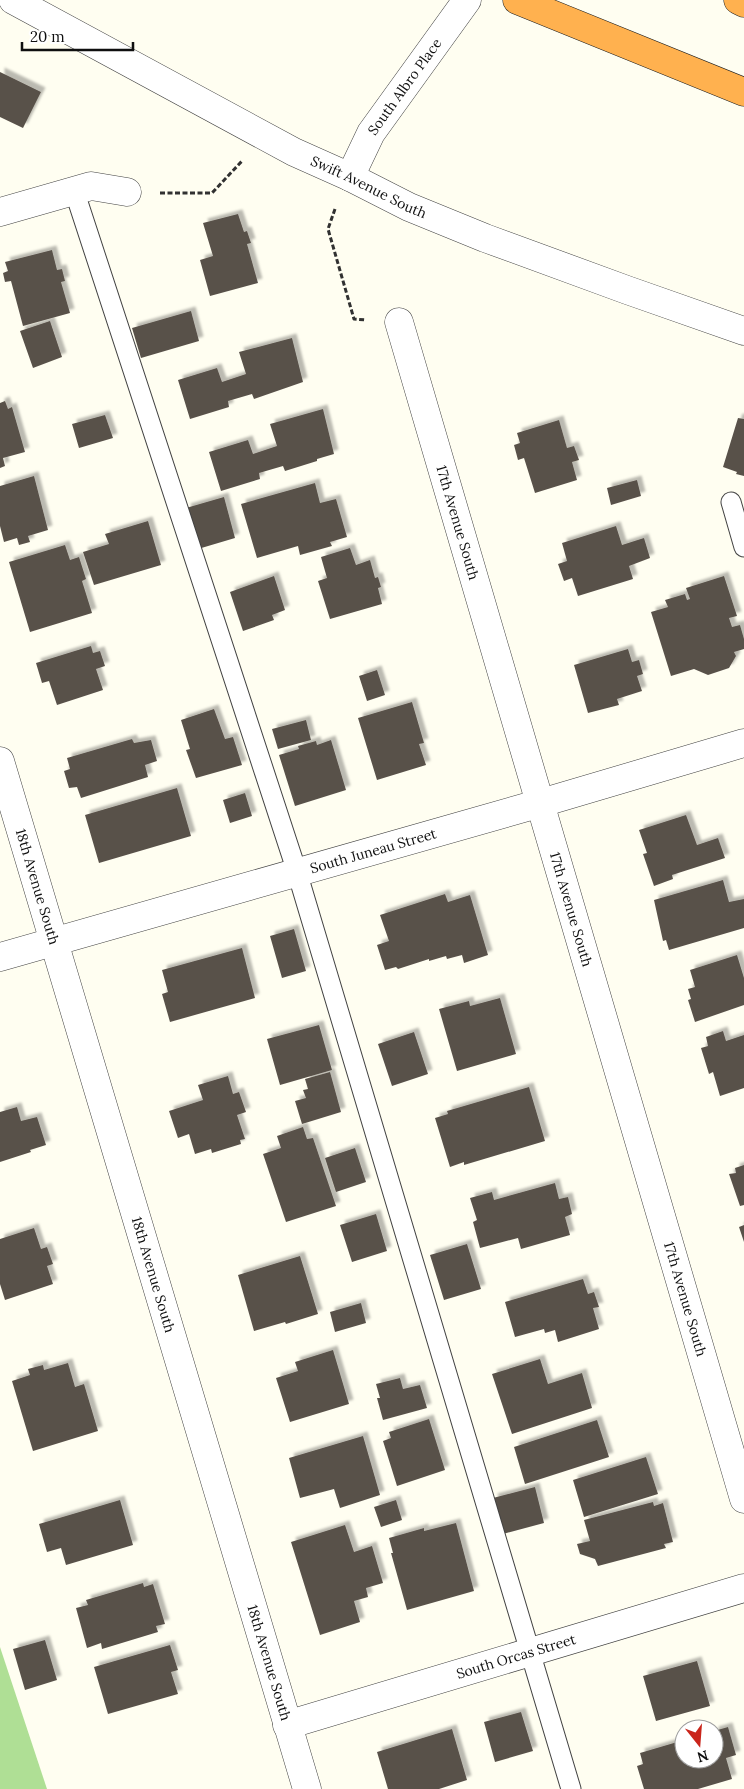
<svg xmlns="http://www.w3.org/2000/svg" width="744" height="1789" viewBox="0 0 744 1789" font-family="Lora,serif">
  <defs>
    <filter id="shadow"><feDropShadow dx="4.5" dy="-4.5" stdDeviation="1" flood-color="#0004"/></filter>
  </defs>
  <rect width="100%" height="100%" fill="#fffef1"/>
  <path fill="#afdf95" d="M0,1647L47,1789H0Z"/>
  <path fill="#59514a" filter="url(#shadow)" d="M0,72L41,92L23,128L0,117Z
    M238,214L244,232L247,231L251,243L247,244L258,283L210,296L200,260L213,256L203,223Z
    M52,250L57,270L62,269L65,281L61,282L70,313L23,326L11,281L5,282L3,273L8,271L5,262Z
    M191,311L199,341L141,358L132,328Z
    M50,321L62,357L33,368L20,331Z
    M292,338L303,382L254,399L252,394L228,401L229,407L190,419L178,380L217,368L222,382L246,374L239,352Z
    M5,401L8,409L12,407L25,452L3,458L5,466L0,468V403Z
    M323,409L334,454L317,459V461L285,471L283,466L259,473L260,479L221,491L209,452L248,440L253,454L277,446L270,424Z
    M105,415L113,438L79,448L72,424Z
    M738,418L744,419V476L736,474L737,472L723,467Z
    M559,420L567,448L574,446L579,460L572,462L577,480L535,493L524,458L518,460L514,445L520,443L517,433Z
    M34,476L48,530L28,536L30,542L19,545L17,538L4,542L0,526V486Z
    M637,480L641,496L611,505L607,488Z
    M315,483L320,503L336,499L347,537L330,542L332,546L300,555L298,546L257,558L241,504Z
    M224,497L235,538L198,549L186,508Z
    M148,521L161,565L94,585L83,552L109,544L105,534Z
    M616,526L622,545L644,538L650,558L629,566L633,579L578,596L572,578L564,581L558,564L567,561L562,543Z
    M65,545L70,560L79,557L86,579L82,581L92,613L30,632L9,562Z
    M350,548L356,565L370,560L375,578L378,577L381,587L378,588L382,604L330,619L318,581L327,578L321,557Z
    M274,576L285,610L272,615L274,620L243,631L230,592Z
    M724,576L737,616L729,618L732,627L740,625L744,639V649L734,652L736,656L729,668L708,675L694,669L671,676L651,612L668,607L665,600L685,594L687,600L690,599L686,588Z
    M91,646L93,653L100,651L105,666L96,669L103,690L57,705L49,681L42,683L36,663Z
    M628,649L632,662L639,660L643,674L637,676L642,691L617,699L619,705L588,713L574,665Z
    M377,670L385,695L367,701L359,676Z
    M412,702L424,743L419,744L426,765L377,780L358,718Z
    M214,709L225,739L233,737L242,765L196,778L186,750L190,749L181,720Z
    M306,720L311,740L278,749L272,729Z
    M132,739L134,743L151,740L157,761L145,765L148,777L81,798L77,787L69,788L64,771L70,769L67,758Z
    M331,740L346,790L295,806L279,755L299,749L298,746L316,741L317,745Z
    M177,788L191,836L99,863L85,815Z
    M245,793L252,816L230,823L223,800Z
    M686,815L697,845L718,838L725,858L672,875L673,879L654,886L643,854L647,853L639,830Z
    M723,880L729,902L744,899V928L669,950L666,940L663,941L654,900Z
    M445,894L448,902L470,895L488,955L464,963L462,955L447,959L446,956L429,961V959L398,969L396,967L385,970L377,945L389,941L380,915Z
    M294,929L306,971L282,978L270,936Z
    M242,948L255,998L170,1022L162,994L168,992L162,970Z
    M737,955L744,978V1005L695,1022L688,1000L691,999L688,989L695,987L690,970Z
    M500,998L516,1054L457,1071L439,1009L469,1001L470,1006Z
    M319,1025L332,1070L280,1085L267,1039Z
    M723,1031L726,1041L744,1035V1088L720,1096L713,1072L709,1074L701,1048L708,1046L706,1037Z
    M414,1032L428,1074L392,1086L378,1044Z
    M330,1072L341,1112L302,1124L295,1101L306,1098L303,1090L308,1089L305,1079Z
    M228,1076L233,1094L239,1092L246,1112L237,1115L245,1139L240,1140L241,1144L212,1153L211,1149L195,1154L189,1134L178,1138L169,1111L203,1100L198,1085Z
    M529,1087L545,1141L464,1165V1162L450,1167L435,1118L448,1114L447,1111Z
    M17,1107L21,1121L37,1117L46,1145L30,1150L31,1152L0,1162V1112Z
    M303,1127L307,1139L313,1138L336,1206L286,1222L263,1154L281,1148L277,1136Z
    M355,1148L366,1182L336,1192L325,1158Z
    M744,1165V1205L740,1206L729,1174L736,1173L735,1168Z
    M555,1183L559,1199L568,1197L572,1214L565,1217L570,1235L521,1249L518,1238L480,1248L473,1222L477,1220L470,1198L492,1192L494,1200Z
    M376,1214L387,1251L352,1262L340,1225Z
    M744,1225V1242L739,1227Z
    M34,1228L41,1249L47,1247L53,1264L47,1266L53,1284L5,1300L0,1284V1239Z
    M467,1244L481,1289L444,1300L430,1255Z
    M300,1256L318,1314L286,1324L285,1322L254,1331L238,1275Z
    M583,1279L588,1294L594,1292L599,1307L593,1308L599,1329L558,1342L555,1330L545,1333L544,1329L515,1337L505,1302Z
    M361,1303L366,1323L335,1332L330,1312Z
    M333,1350L349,1404L290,1422L276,1378L298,1371L295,1362Z
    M540,1359L548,1384L582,1373L592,1408L512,1434L492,1374Z
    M68,1363L75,1387L84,1384L98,1431L33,1451L12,1381L30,1375L28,1369L43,1365L44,1370Z
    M400,1378L403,1389L420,1385L427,1408L383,1420L377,1398H380L376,1384Z
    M429,1419L445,1470L397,1486L383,1441L391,1438L389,1432Z
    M597,1420L609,1457L525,1484L514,1447Z
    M363,1436L380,1495L340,1508L334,1489L300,1498L289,1458Z
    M646,1457L658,1494L584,1517L573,1480Z
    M535,1487L544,1523L503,1534L493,1498Z
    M120,1500L133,1545L66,1565L61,1548L47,1552L39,1524Z
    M396,1500L402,1520L381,1527L374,1507Z
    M653,1502L654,1506L663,1503L673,1542L664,1544L666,1548L598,1566L595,1559L580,1554L577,1544L590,1541L584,1520Z
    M456,1523L474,1591L407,1610L391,1553H393L389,1538L424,1528V1531Z
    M345,1525L354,1552L372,1546L383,1583L366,1588L368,1597L354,1601L360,1622L320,1635L291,1542Z
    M143,1583L144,1587L153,1584L165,1624L156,1626L158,1632L102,1649L101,1643L87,1648L76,1608L88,1605L86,1600Z
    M45,1640L57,1680L25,1690L13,1649Z
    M170,1645L178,1670L171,1672L178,1694L108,1714L94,1667Z
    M697,1661L710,1706L656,1721L643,1676Z
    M521,1712L533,1751L495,1762L484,1722Z
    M728,1727L736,1755L726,1758L732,1779L698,1789H644L637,1766L643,1764L640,1753L684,1740V1759H714V1731Z
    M452,1729L467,1780L439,1789H388L377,1752Z"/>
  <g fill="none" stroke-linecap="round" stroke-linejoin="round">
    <g stroke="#424242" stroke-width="21">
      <path id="service" d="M74,190L297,872L571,1789
        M731,502L744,547"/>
    </g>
    <g stroke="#424242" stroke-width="29">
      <g id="minor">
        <path d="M0,212L91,186L127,192"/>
        <path id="s1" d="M399,322L744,1499"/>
        <path id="s2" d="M0,761L307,1789"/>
        <path id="s3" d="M0,957L541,803L744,743"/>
        <path id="s4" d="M287,1725L744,1588"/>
      </g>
    </g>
    <g stroke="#424242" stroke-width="29">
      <g id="tertiary">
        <path id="s5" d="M13,0L294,152L350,177L409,207L485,238L627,290L744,331"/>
        <path id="s6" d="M350,177L371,133L467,0"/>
      </g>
    </g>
    <g stroke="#202020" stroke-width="29">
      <path id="motorway" d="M517,0L744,92
        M738,0L744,3"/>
    </g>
    <path stroke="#313131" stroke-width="3" stroke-dasharray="5 2.5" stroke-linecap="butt" d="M160,193H212L242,161
      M335,209L328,229L354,319L366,320"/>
    <use href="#service" stroke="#fff" stroke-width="19"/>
    <use href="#minor" stroke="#fff" stroke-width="28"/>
    <use href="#tertiary" stroke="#fff" stroke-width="28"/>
    <use href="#motorway" stroke="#ffb14f" stroke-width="28"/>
  </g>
  <g text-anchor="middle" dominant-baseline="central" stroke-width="5" stroke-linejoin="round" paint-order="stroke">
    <g font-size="14" fill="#0f0f0f" stroke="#fff">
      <text stroke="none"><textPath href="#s6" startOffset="106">South Albro Place</textPath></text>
      <text stroke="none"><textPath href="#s5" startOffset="402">Swift Avenue South</textPath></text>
      <text stroke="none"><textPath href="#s1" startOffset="209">17th Avenue South</textPath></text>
      <text stroke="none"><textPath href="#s3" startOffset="388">South Juneau Street</textPath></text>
      <text stroke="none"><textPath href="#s2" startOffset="131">18th Avenue South</textPath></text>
      <text stroke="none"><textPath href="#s1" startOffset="612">17th Avenue South</textPath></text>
      <text stroke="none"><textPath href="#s2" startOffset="536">18th Avenue South</textPath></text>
      <text stroke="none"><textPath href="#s1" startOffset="1018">17th Avenue South</textPath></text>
      <text stroke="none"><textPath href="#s4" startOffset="239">South Orcas Street</textPath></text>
      <text stroke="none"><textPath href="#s2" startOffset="941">18th Avenue South</textPath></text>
    </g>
  </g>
  <g transform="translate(699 1744) rotate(163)"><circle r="24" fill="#ffffff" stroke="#9f9f9f"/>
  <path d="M0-4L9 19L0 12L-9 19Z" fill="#ca251b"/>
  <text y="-8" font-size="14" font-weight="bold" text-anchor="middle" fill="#0f0f0f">N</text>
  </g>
  <path d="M22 42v8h111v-8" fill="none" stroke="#0f0f0f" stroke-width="2.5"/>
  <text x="30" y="42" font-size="15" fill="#0f0f0f" stroke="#ffffff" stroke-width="4" paint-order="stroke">20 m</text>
</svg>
